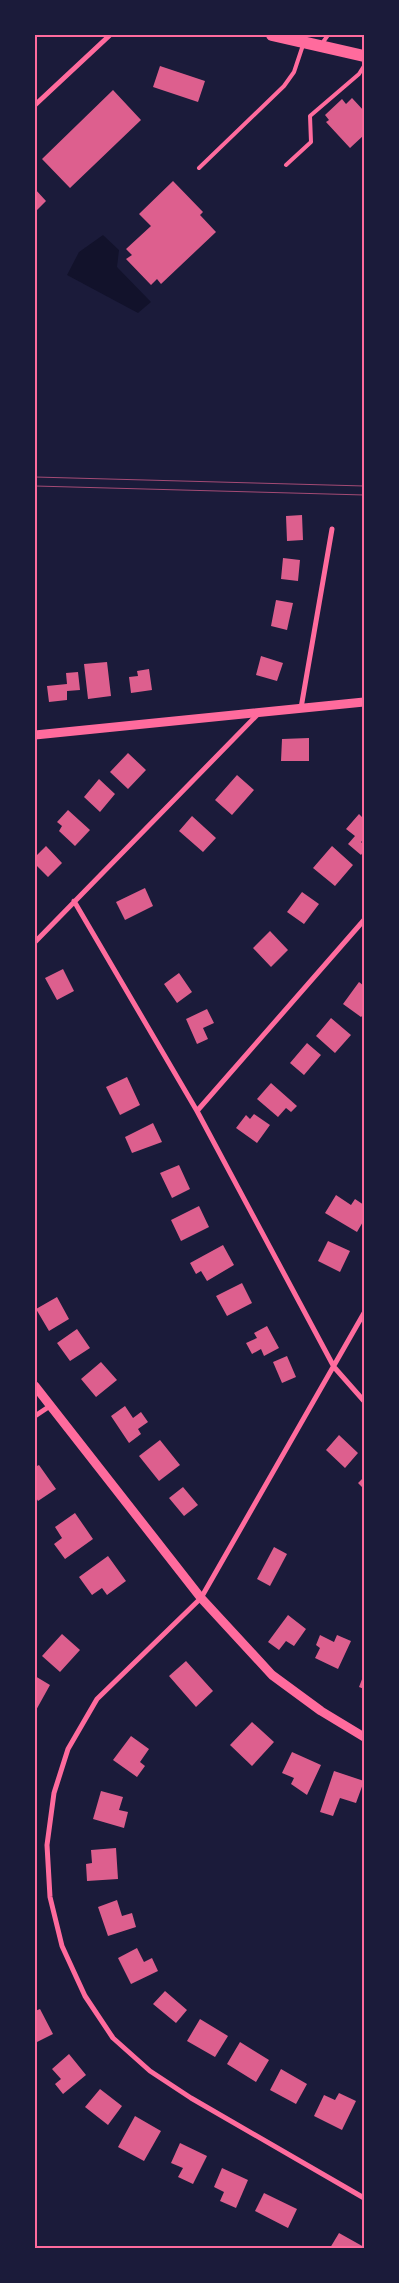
<svg xmlns="http://www.w3.org/2000/svg" width="399" height="2283" viewBox="0 0 399 2283" font-family="Lora,serif">
  <rect width="100%" height="100%" fill="#1b1b3a"/>
  <path fill="#12122b" d="M103,235L119,250L117,267L151,302L138,313L67,275L79,252Z"/>
  <path fill="#dd5f8e" d="M160,66L205,81L198,102L153,87Z
    M113,90L141,120L70,188L42,159Z
    M352,98L364,111V135L350,148L326,122L329,120L325,115L342,99L346,104Z
    M173,181L203,212L200,215L216,232L161,284L157,279L151,285L126,259L132,255L126,249L151,226L139,214Z
    M35,189L46,201L35,212Z
    M302,515L303,540L287,541L286,516Z
    M283,558L300,560L298,581L281,579Z
    M276,600L293,603L287,630L271,626Z
    M261,656L283,663L277,681L256,675Z
    M107,662L111,696L88,699L84,664Z
    M149,669L152,690L131,693L129,677L138,676L137,671Z
    M78,672L80,690L67,691V700L49,702L47,686L67,684L66,673Z
    M309,738V761H281L282,739Z
    M128,753L146,770L128,789L110,772Z
    M237,775L254,790L232,815L215,800Z
    M99,779L115,794L100,812L84,797Z
    M68,810L90,830L75,846L59,831L62,826L57,822Z
    M359,814L364,819V839L361,842L364,845V851L361,855L348,844L355,836L346,829Z
    M192,816L216,838L203,852L179,831Z
    M46,846L62,863L48,877L35,864V857Z
    M332,846L353,865L335,886L313,868Z
    M145,888L153,906L125,920L116,902Z
    M302,892L319,904L304,924L287,912Z
    M270,931L288,950L271,967L253,948Z
    M63,969L74,991L57,1000L45,978Z
    M179,973L192,992L177,1003L164,984Z
    M359,982L364,986V1014L361,1017L343,1004Z
    M207,1009L214,1023L203,1028L208,1039L197,1044L186,1019Z
    M331,1018L351,1035L335,1053L316,1036Z
    M307,1043L321,1055L304,1075L290,1063Z
    M127,1077L140,1105L120,1115L106,1087Z
    M271,1083L297,1106L291,1112L286,1108L278,1117L257,1099Z
    M254,1114L270,1125L257,1143L236,1128L246,1115L250,1119Z
    M153,1123L162,1142L132,1153L125,1137Z
    M179,1165L190,1189L172,1198L160,1173Z
    M336,1195L351,1205L355,1199L364,1205V1220L357,1232L325,1213Z
    M199,1206L209,1227L181,1241L171,1220Z
    M328,1241L350,1251L340,1272L318,1261Z
    M223,1245L234,1265L207,1281L201,1271L196,1274L190,1263Z
    M242,1283L252,1303L227,1316L216,1296Z
    M57,1297L69,1319L49,1331L36,1309Z
    M267,1326L279,1348L264,1356L261,1349L252,1354L246,1343L257,1338L254,1333Z
    M77,1329L90,1348L70,1361L57,1343Z
    M287,1356L296,1377L282,1383L273,1362Z
    M101,1362L117,1380L96,1397L81,1379Z
    M125,1406L133,1418L141,1412L148,1422L138,1429L141,1434L129,1443L111,1416Z
    M339,1435L358,1453L345,1468L326,1450Z
    M160,1440L180,1465L159,1481L139,1456Z
    M39,1465L56,1489L38,1501L35,1496V1467Z
    M364,1477V1489L358,1483Z
    M183,1487L198,1505L184,1516L169,1498Z
    M75,1513L93,1539L65,1559L54,1544L62,1538L55,1527Z
    M274,1547L287,1554L270,1586L257,1579Z
    M108,1556L126,1581L107,1595L102,1588L92,1595L79,1577Z
    M288,1615L306,1629L294,1646L286,1641L279,1650L268,1642Z
    M62,1634L80,1650L60,1672L42,1656Z
    M320,1635L334,1642L337,1635L351,1641L338,1669L315,1658L320,1648L316,1645Z
    M186,1661L213,1691L196,1707L169,1676Z
    M364,1674V1689L359,1687Z
    M35,1676L50,1685L35,1712Z
    M252,1722L274,1742L252,1766L230,1745Z
    M131,1736L149,1749L140,1762L145,1766L137,1777L113,1760Z
    M292,1752L321,1765L307,1795L291,1784L294,1778L282,1773Z
    M334,1771L364,1781L356,1803L340,1798L333,1816L320,1812Z
    M101,1791L123,1797L119,1810L128,1812L124,1828L93,1819Z
    M116,1848L118,1879L87,1881L86,1864L92,1863L91,1850Z
    M117,1900L122,1916L132,1913L136,1927L108,1936L98,1907Z
    M137,1948L144,1962L152,1958L158,1971L131,1984L118,1958Z
    M165,1991L187,2010L176,2023L153,2004Z
    M40,2009L53,2034L35,2043V2011Z
    M200,2019L228,2036L215,2057L187,2041Z
    M240,2042L269,2060L256,2082L227,2064Z
    M69,2054L86,2075L63,2094L55,2084L61,2079L52,2069Z
    M281,2069L307,2084L296,2104L270,2090Z
    M100,2089L122,2106L108,2125L85,2107Z
    M339,2093L356,2101L342,2130L314,2116L324,2095L335,2100Z
    M135,2116L161,2131L144,2161L118,2147Z
    M180,2143L207,2156L193,2184L178,2177L183,2168L171,2163Z
    M222,2168L248,2180L236,2208L220,2201L224,2192L214,2187Z
    M264,2193L297,2209L288,2228L255,2211Z
    M339,2233L364,2247V2248H330Z"/>
  <g fill="none" stroke-linecap="round" stroke-linejoin="round">
    <path stroke="#ff6b9d" stroke-width="4" d="M321,45L328,35
      M286,165L311,142L310,116L359,74L364,66
      M199,168L284,86L294,72L303,45"/>
    <path stroke="#ff6b9d" stroke-width="5" d="M35,105L110,35
      M301,708L332,529
      M74,901L197,1111L334,1367L364,1401
      M35,942L258,714
      M197,1111L364,920
      M364,1313L201,1598L97,1699L68,1749L54,1793L47,1845L50,1897L62,1946L85,1996L113,2038L150,2071L191,2098L364,2198
      M35,1416L50,1406"/>
    <path stroke="#ff6b9d" stroke-width="9" d="M35,735L364,702
      M35,1386L201,1598L272,1675L321,1711L364,1737"/>
    <path stroke="#ff6b9d" stroke-width="12" d="M272,35L364,56"/>
    <path stroke="#a44b75" stroke-width="1" d="M35,477L364,486
      M35,486L364,495"/>
  </g>
  <rect width="399" height="2283" fill="none" stroke="#1b1b3a" stroke-width="72"/>
  <rect x="36" y="36" width="327" height="2211" fill="none" stroke="#ff6b9d" stroke-width="2"/>
</svg>
